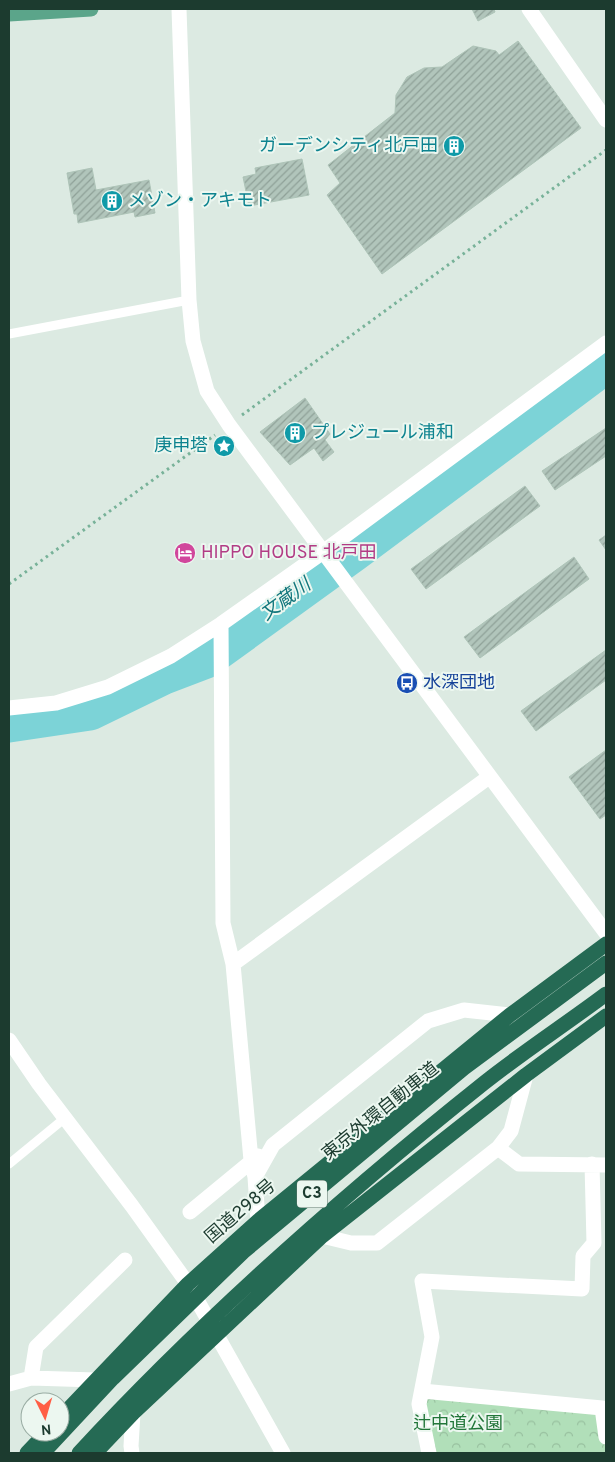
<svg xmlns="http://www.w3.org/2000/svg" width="615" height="1462" viewBox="0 0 615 1462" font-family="Overpass,'Noto Sans JP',sans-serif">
  <defs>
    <pattern id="forest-crowns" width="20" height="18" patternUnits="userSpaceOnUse" patternTransform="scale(1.25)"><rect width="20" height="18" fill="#b1dfb9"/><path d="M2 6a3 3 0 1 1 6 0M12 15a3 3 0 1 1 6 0" fill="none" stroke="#98c09f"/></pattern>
    <pattern id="building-hatch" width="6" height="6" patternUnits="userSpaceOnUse" patternTransform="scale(1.25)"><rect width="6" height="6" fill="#b1c5bb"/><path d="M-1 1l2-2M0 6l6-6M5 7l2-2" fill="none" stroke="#8fa198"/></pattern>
  </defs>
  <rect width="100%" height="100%" fill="#dceae2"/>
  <path fill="url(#forest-crowns)" d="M422,1391L602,1408L606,1453H432Z"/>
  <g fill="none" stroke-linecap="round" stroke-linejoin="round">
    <path stroke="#7cd3d7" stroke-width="39" d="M9,723L90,711L164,675L206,659L354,552L606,364"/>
  </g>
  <path fill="url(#building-hatch)" stroke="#aec4b8" d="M472,9H494L495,12L478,21Z
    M518,41L581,128L382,274L327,195L340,183L328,165L395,113L396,95L407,77L424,68L442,67L473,46L496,51L499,55Z
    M302,159L309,195L249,206L243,177L256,174L255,168Z
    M92,168L96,190L149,180L155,213L135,217L134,212L78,223L77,214H74L67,173Z
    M305,398L330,434L325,440L334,452L323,461L314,448L290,465L260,432Z
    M606,428V456L555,490L542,471Z
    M525,486L540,506L426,589L411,569Z
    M606,535V550L599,540Z
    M574,557L589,579L480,658L464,637Z
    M606,650V680L536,731L521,711Z
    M606,750V815L600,819L569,777Z"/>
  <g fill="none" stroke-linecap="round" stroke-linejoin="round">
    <path stroke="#78b299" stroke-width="3" stroke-dasharray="2.5 4" stroke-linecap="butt" d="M242,415L606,150
      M9,584L215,435"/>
    <path stroke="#fff" stroke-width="9" d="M9,334L189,300
      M9,1164L65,1118"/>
    <path stroke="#fff" stroke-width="15" d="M529,9L606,120
      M221,624L223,923L233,964
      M9,708L56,703L108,687L171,656L221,624L323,552L606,343
      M9,1040L39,1084L132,1206L188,1284L283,1453
      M498,1148L519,1164L606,1165
      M255,1177L251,1160L233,964L489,777
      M190,1212L258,1156
      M258,1221L255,1177L273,1145L428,1021L464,1010L510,1015
      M322,1236L351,1243H377L498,1148L511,1131L526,1075
      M31,1378L36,1347L125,1260
      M9,1384L31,1378L95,1380
      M422,1391L602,1408L606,1437
      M132,1453L131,1446L133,1413
      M429,1453L419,1404L432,1337L422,1281L582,1289L583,1256L594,1243L592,1164"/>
    <path stroke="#fff" stroke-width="15" d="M179,9L189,300L193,341L207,391L229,425L606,933"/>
    <path stroke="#5ba58a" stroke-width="15" d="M9,14L91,9"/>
    <path stroke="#256a54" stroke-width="15" d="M60,1418L188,1284L258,1221L510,1015L606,944
      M27,1453L47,1432
      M43,1453L113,1378L243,1252L464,1068L606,963
      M79,1453C203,1319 341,1197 484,1083C523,1052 566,1024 606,994
      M95,1453L133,1413L322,1236L526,1075L606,1016"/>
  </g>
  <defs>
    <g id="building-disc" transform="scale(1.125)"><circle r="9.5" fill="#0f9aa8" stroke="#ecf7f0"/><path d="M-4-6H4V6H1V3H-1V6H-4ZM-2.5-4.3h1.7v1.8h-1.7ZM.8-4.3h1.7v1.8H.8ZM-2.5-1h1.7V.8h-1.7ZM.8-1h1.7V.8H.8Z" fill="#fff"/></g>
    <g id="sight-disc" transform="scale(1.125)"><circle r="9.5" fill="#0f9aa8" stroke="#ecf7f0"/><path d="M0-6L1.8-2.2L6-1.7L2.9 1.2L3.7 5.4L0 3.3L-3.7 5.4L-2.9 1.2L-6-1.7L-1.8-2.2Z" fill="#fff"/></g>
    <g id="hotel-disc" transform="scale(1.125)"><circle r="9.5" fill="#d1479c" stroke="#ecf7f0"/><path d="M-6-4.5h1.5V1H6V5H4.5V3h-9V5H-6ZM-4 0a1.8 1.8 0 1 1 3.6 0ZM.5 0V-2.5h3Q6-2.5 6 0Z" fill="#fff"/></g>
    <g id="bus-disc" transform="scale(1.125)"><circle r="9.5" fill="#1a4fb4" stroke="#ecf7f0"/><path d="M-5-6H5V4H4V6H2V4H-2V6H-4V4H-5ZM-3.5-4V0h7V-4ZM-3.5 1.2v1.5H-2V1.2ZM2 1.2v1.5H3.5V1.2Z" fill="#fff"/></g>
  </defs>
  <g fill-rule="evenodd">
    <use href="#building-disc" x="454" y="146"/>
    <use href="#building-disc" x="112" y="201"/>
    <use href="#building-disc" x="295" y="433"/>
    <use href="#sight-disc" x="224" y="446"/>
    <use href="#hotel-disc" x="185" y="553"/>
    <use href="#bus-disc" x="407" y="683"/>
  </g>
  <g text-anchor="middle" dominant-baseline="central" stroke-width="4" stroke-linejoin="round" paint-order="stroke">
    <rect fill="#ecf7f0" stroke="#5a7369" stroke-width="1" x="297" y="1180.5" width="30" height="27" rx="4"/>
    <g font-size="16" font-weight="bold" fill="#1c3b2f">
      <text x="312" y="1194">C3</text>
    </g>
    <g font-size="18" fill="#0d838f" stroke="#ecf7f0" text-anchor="end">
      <text x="438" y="146">ガーデンシティ北戸田</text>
      <text x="128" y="201" text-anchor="start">メゾン・アキモト</text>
      <text x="311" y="433" text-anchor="start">プレジュール浦和</text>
      <text x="208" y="446">庚申塔</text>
    </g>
    <g font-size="18" fill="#b23c85" stroke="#ecf7f0" text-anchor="start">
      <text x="201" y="553">HIPPO HOUSE 北戸田</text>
    </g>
    <g font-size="18" fill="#164399" stroke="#ecf7f0" text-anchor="start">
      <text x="423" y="683">水深団地</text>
    </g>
    <g font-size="18" fill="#1c3b2f" stroke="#ecf7f0">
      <text transform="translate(381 1112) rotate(-39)">東京外環自動車道</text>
      <text transform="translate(241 1212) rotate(-41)">国道298号</text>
    </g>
    <g font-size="18" fill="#227639" stroke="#ecf7f0">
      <text x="458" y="1424">辻中道公園</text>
    </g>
    <g font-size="19" font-style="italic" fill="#11767c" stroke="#ecf7f0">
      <text transform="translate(286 600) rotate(-36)">文蔵川</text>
    </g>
  </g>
  <rect width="615" height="1462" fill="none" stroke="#1c3b2f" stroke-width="20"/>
  <g transform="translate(45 1417) rotate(175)"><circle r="24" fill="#ecf7f0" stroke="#99aca3"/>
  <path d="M0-4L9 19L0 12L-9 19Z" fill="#ff5e45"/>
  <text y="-8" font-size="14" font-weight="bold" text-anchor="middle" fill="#1c3b2f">N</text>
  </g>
</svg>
